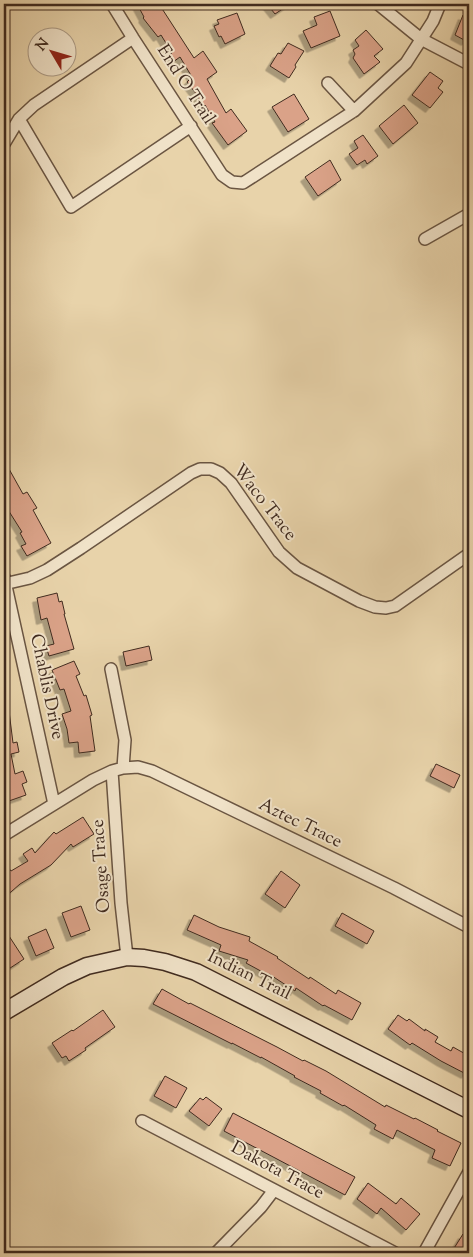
<svg xmlns="http://www.w3.org/2000/svg" width="473" height="1257" viewBox="0 0 473 1257" font-family="'Sorts Mill Goudy',serif">
  <defs>
    <filter id="shadow"><feDropShadow dx="-4.5" dy="4.5" stdDeviation="0" flood-color="#0004"/></filter>
  </defs>
  <rect width="100%" height="100%" fill="#e8d3aa"/>
  <filter id="stains"><feTurbulence type="fractalNoise" baseFrequency=".004" numOctaves="4"/><feColorMatrix values="0 0 0 0 .2 0 0 0 0 .09 0 0 0 0 .02 0 0 0 .5 -.17"/></filter>
  <radialGradient id="worn" r=".72"><stop offset=".6" stop-color="#630" stop-opacity="0"/><stop offset="1" stop-color="#630" stop-opacity=".3"/></radialGradient>
  <path fill="#daa288" stroke="#402b1f" filter="url(#shadow)" d="M137,4H159L194,58L203,51L217,72L207,79L226,113L231,109L247,131L228,145L212,123L215,122L205,105L203,107L197,95L187,82L192,77L180,57L173,62L168,55L172,53L161,35L158,37L143,18L144,17Z
    M267,4H290L275,14Z
    M330,11L340,36L311,48L303,31L317,25L314,17Z
    M237,13L245,34L225,44L221,36L219,37L214,26L219,24L217,20Z
    M463,15L469,18V38L466,41L455,35Z
    M366,30L383,49L374,56L380,62L364,74L353,58L355,54L353,50L359,46L355,40Z
    M288,43L304,51L295,65L296,67L289,78L270,66L278,53L281,54Z
    M430,72L443,81L438,88L443,92L430,108L412,95Z
    M294,94L309,119L288,132L272,107Z
    M404,105L418,123L393,144L379,126Z
    M363,135L378,156L367,164L365,160L357,165L349,154L358,148L354,141Z
    M330,160L341,180L318,196L305,177Z
    M4,460L23,494L27,492L37,508L33,510L51,543L27,556L21,546L26,544L20,533L22,532L5,505L8,503L4,494Z
    M57,593L59,602L62,601L65,614H64L74,649L49,656L46,646L54,644L47,618L41,620L37,598Z
    M149,646L152,660L126,666L123,652Z
    M74,661L80,674L76,676L84,696L86,695L92,715L90,716L95,751L79,753L78,742L69,743L67,729L62,714L71,711L64,689L60,690L52,670Z
    M9,711L13,743L17,742L19,752L11,754L15,774L23,771L27,782L22,784L26,795L6,802L4,795V712Z
    M436,764L460,775L454,788L430,776Z
    M83,817L94,834L73,847L71,844L51,865L20,884L4,898V862L11,871L28,861L23,854L32,848L35,853L54,832L56,834Z
    M281,871L300,885L285,908L265,894Z
    M81,906L90,930L71,937L62,913Z
    M342,913L374,931L367,944L335,926Z
    M194,915L219,927L250,937L249,941L278,957L277,958L309,979L310,977L336,994L338,990L361,1003L352,1020L324,1005L323,1006L296,988L295,991L269,974L268,975L246,963L248,960L219,951L221,945L187,930Z
    M46,929L54,948L36,956L28,937Z
    M9,936L24,959L4,972V939Z
    M162,989L189,1004L190,1003L277,1047L303,1061L304,1060L326,1071L385,1107L386,1105L414,1119L415,1118L438,1130L437,1131L461,1143L450,1166L432,1158L435,1150L397,1130L393,1139L374,1129L376,1125L344,1105L343,1106L320,1093L321,1091L294,1077L295,1076L261,1057V1058L232,1043V1044L153,1004Z
    M103,1010L115,1027L85,1048L86,1050L69,1061L66,1056L62,1058L52,1043L72,1030L73,1031Z
    M398,1015L407,1021L409,1019L425,1031V1029L438,1037L435,1042L451,1051L453,1047L469,1056V1069L466,1074L441,1061L412,1043L410,1045L388,1029Z
    M165,1076L187,1088L176,1108L154,1096Z
    M206,1097L222,1109L209,1126L189,1111L200,1098L203,1100Z
    M233,1113L355,1177L345,1195L224,1131Z
    M368,1183L396,1204L401,1198L420,1214L406,1230L381,1208L377,1214L357,1199Z
    M463,1234L469,1238V1253H451Z"/>
  <g fill="none" stroke-linecap="round" stroke-linejoin="round">
    <g stroke="#6a5542" stroke-width="14">
      <path id="street" d="M112,4L133,38L222,175L232,182L243,183L354,111L406,63L433,21L440,4
        M378,4L421,39L469,64
        M328,83L354,111
        M19,119L71,207L191,126
        M4,144L19,119L34,105L133,38
        M425,239L469,214
        M4,577L54,804
        M4,584L30,578L47,570L81,548L191,473L200,469H211L220,473L231,483L279,552L297,568L359,601L375,607L386,608L395,606L469,554
        M111,669L125,740L123,768
        M112,771L121,903L127,957
        M4,835L93,780L112,771L123,768L138,767L152,771L394,888L469,927
        M142,1121L395,1253
        M216,1253L261,1207L274,1190
        M424,1253L469,1172"/>
    </g>
    <g stroke="#402b1f" stroke-width="19">
      <path id="secondary" d="M4,1012L63,977L87,966L127,957L144,958L165,962L196,972L469,1110"/>
    </g>
    <use href="#street" stroke="#f0e2c8" stroke-width="11"/>
    <use href="#secondary" stroke="#f0e2c8" stroke-width="16"/>
  </g>
  <g text-anchor="middle" dominant-baseline="central" stroke-width="4" stroke-linejoin="round" paint-order="stroke">
    <g font-size="18" fill="#402b1f" stroke="#f0e2c8">
      <text transform="translate(185 85) rotate(57)">End O Trail</text>
      <text transform="translate(264 503) rotate(52)">Waco Trace</text>
      <text transform="translate(46 687) rotate(78)">Chablis Drive</text>
      <text transform="translate(300 824) rotate(26)">Aztec Trace</text>
      <text transform="translate(102 866) rotate(-94)">Osage Trace</text>
      <text transform="translate(249 976) rotate(26)">Indian Trail</text>
      <text transform="translate(277 1171) rotate(28)">Dakota Trace</text>
    </g>
  </g>
  <rect width="473" height="1257" fill="none" stroke="#e8d3aa" stroke-width="20"/>
  <rect x="5" y="5" width="463" height="1247" fill="none" stroke="#402b1f" stroke-width="2.5"/>
  <rect x="10" y="10" width="453" height="1237" fill="none" stroke="#402b1f"/>
  <g transform="translate(52 52) rotate(308)"><circle r="24" fill="#f0e2c8" stroke="#aa9984"/>
  <path d="M0-4L9 19L0 12L-9 19Z" fill="#8f2418"/>
  <text y="-8" font-size="14" font-weight="bold" text-anchor="middle" fill="#402b1f">N</text>
  </g>
  <rect width="100%" height="100%" filter="url(#stains)"/>
  <rect width="100%" height="100%" fill="url(#worn)"/>
</svg>
